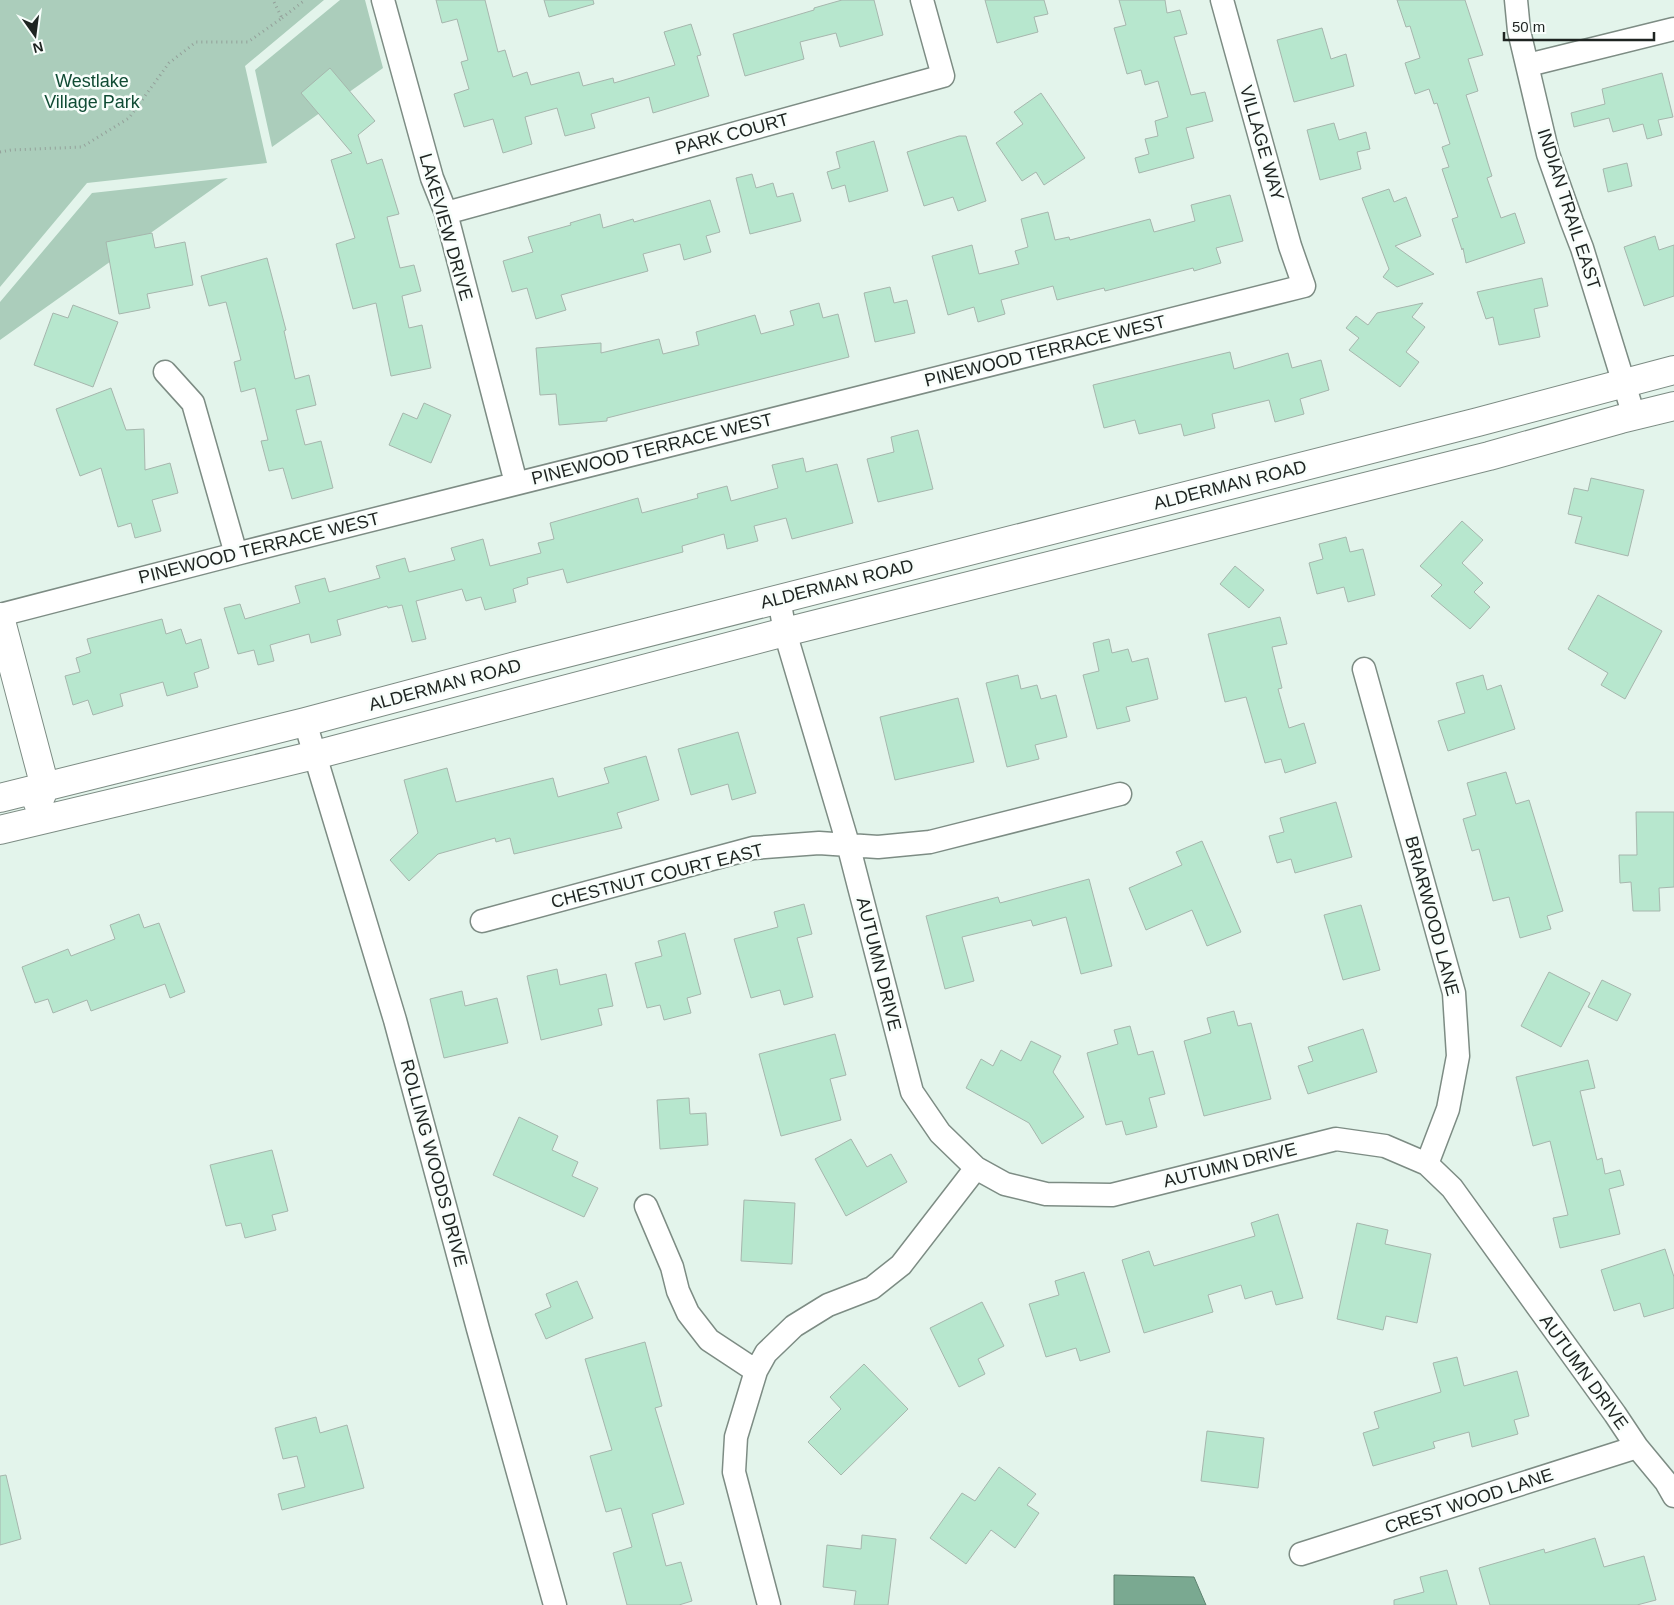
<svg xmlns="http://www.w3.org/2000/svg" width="1674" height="1605" viewBox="0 0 1674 1605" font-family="Helvetica,sans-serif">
  <rect width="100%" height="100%" fill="#e3f4eb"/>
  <path fill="#abcdbb" d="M0,0H324L245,66L267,163L87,183L0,287Z
    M340,0H365L383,68L272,147L255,70Z
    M228,178L0,340V302L92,193Z"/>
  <path fill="#7aa991" stroke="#5e816f" d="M1114,1575L1194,1577L1206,1605H1114Z"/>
  <path fill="#b7e7ce" stroke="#a6b6ad" d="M436,0H485L498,52L505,50L513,77L527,72L531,85L579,72L583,86L613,78L614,83L675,65L664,32L691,24L701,55L697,56L709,96L653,113L649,97L591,114L595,128L565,136L557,108L525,117L532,144L503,153L493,119L464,127L454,94L469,89L461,62L468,60L457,19L442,23Z
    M544,0H593L594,4L549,17Z
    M842,0H874L883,35L840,47L836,33L800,42L804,59L745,76L733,34L814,10V8Z
    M985,0H1044L1048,14L1034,17L1038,32L997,43Z
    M1119,0H1165L1167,13L1180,10L1187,34L1174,37L1191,95L1205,92L1213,121L1186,128L1194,158L1139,173L1135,158L1149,154L1145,139L1158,136L1155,121L1168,117L1158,81L1145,85L1141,70L1127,74L1114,28L1126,25Z
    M1397,0H1465L1483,55L1468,59L1478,91L1466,95L1492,176L1487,178L1501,218L1515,213L1525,243L1466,263L1463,248L1462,250L1452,219L1458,217L1442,169L1449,167L1442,147L1450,144L1437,103L1434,104L1429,89L1415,94L1405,63L1420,58L1410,26L1406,27Z
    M1322,28L1331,59L1346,54L1354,86L1294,102L1277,40Z
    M330,68L375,121L358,135L367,164L382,159L399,214L387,217L400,268L414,265L421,291L402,296L409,328L422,325L431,368L391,376L376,303L353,309L336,244L355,238L331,160L352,153L301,93Z
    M1662,73L1673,117L1658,120L1662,135L1647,139L1643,124L1613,132L1609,118L1574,127L1571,113L1605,104L1602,89Z
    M1041,93L1085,158L1044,185L1036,172L1022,181L996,143L1023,124L1014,112Z
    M1334,123L1339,140L1366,132L1370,149L1357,152L1361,169L1320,180L1307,130Z
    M959,136H966L986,201L958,211L953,197L924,206L907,152Z
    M874,141L888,191L849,202L845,185L832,189L827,172L840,168L836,152Z
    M1627,163L1632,186L1608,192L1603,169Z
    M752,174L756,188L773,183L777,197L793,193L801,221L750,234L736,178Z
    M1389,189L1394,202L1406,197L1421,236L1395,246L1434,274L1397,287L1383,277L1389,269L1362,198Z
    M1230,195L1243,241L1216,248L1221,263L1194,271L1193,268L1105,291L1104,288L1057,300L1053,286L1001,300L1005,314L978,322L974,307L948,315L932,256L972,245L979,274L1019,264L1015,251L1028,247L1021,219L1048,212L1055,240L1069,237L1070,240L1150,219L1154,232L1195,221L1191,205Z
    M710,200L720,232L706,236L711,252L684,260L680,244L643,254L648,271L561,295L566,310L536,319L527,288L512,292L503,261L533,252L528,237L571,225L570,223L600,214L603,228L633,219L634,222Z
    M152,233L155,248L185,242L193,285L147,294L150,308L119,314L106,242Z
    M1655,236L1659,250L1674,245V296L1644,306L1624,247Z
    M267,258L286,330L284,331L295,379L309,375L316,405L296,410L305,445L321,441L333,488L292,499L283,468L269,471L261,441L268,440L255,388L241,392L234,362L241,360L226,302L209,306L201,276Z
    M1542,278L1548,306L1534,309L1540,337L1499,345L1493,317L1486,319L1477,292Z
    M890,287L894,303L907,300L915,333L875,342L864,293Z
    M819,303L823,318L838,314L849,357L607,418V421L559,425L556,394L540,395L536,348L601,343V353L659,339L663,354L699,345L696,332L755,315L761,334L794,325L790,311Z
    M1423,303L1412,317L1425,327L1406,352L1419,362L1400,387L1349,350L1359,338L1346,328L1356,316L1368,325L1377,313Z
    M73,305L118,322L93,387L34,365L53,313L68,318Z
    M1230,352L1234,369L1288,353L1292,368L1321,360L1329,390L1300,399L1304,414L1275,422L1269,400L1212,414L1215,428L1184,436L1181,424L1139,434L1135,420L1104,428L1093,385Z
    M111,388L126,430L144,429L145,470L170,463L178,493L152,500L161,531L135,538L131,523L118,527L101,468L80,476L56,409Z
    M424,403L451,415L431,463L389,445L403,413L417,419Z
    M918,430L933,489L878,502L867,459L894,452L891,437Z
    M803,458L806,472L837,464L853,523L792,539L786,518L754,526L758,541L727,549L724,534L682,546L683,552L567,583L563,569L527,578L528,584L513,589L516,602L485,610L481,597L466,601L462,589L416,601L426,639L412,642L402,605L388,608L387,606L337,620L341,635L311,643L309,634L270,645L274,661L258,665L254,650L238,654L224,608L240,604L245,619L300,603L295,586L325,578L329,592L380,578L376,566L405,558L409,572L455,560L451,548L483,539L490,566L541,553L538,543L554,539L550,523L638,498L642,513L698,498L697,494L727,486L731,501L778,488L772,465Z
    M1591,478L1644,490L1628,556L1575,543L1582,517L1568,514L1574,488L1588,491Z
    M1462,521L1483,540L1462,563L1483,583L1474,592L1490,607L1470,629L1431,596L1442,585L1420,566Z
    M1346,537L1350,552L1363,549L1375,595L1348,602L1344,587L1317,594L1309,563L1323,559L1319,544Z
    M1235,566L1264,590L1249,608L1220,584Z
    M1598,595L1662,631L1625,699L1601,685L1608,673L1568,649Z
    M1280,617L1287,644L1272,647L1282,688L1278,689L1289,728L1304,723L1316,763L1285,773L1281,759L1265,763L1246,697L1225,702L1208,634Z
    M162,619L166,634L181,629L186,644L201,639L209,668L194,673L198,687L167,696L163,682L120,694L123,706L93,715L88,700L73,705L65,676L80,672L76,658L91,653L87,639Z
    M1109,639L1112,653L1128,649L1132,662L1148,658L1158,699L1126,707L1130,721L1097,729L1083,675L1099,671L1093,643Z
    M1018,675L1021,689L1037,685L1041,699L1056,695L1067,737L1035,745L1039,759L1007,767L986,683Z
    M1483,675L1487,690L1501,685L1515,729L1448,751L1438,721L1465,713L1456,683Z
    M958,698L974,762L895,780L880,717Z
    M738,732L756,793L732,800L728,784L691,795L678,749Z
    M646,756L659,800L617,813L622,828L514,854L510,838L496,842L495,838L438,854L409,881L390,860L418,833L404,780L447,768L456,802L553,778L558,797L609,783L604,768Z
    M1506,772L1516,804L1529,800L1563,911L1547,916L1551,929L1520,938L1509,897L1493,901L1479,849L1472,851L1463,819L1476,815L1467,783Z
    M1336,802L1352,857L1295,873L1291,859L1277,863L1269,836L1284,832L1280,818Z
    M1636,812H1674V887L1659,888L1660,911H1633L1631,882L1620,883L1619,855H1637Z
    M1202,841L1241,932L1207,946L1192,910L1146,930L1129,888L1182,865L1176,852Z
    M1089,879L1112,966L1081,974L1066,917L1033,926L1031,920L962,937L974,981L945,989L926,916L998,897L1000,903Z
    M804,904L812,934L797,938L813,997L784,1005L780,990L751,998L734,939L778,927L774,912Z
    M1361,905L1380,970L1343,980L1324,915Z
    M139,914L144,928L159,923L185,992L170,998L165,984L91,1011L87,1000L53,1013L48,999L35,1003L22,967L68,949L71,956L115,939L110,925Z
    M685,933L701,994L687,998L691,1013L664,1020L660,1005L647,1008L635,963L662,956L658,941Z
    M557,969L560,985L606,974L613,1006L598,1009L602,1025L541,1040L527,976Z
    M1549,972L1590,993L1561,1047L1521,1026Z
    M1602,980L1631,994L1617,1021L1588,1007Z
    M462,991L465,1006L497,998L508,1043L444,1058L430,999Z
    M1234,1011L1238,1026L1251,1023L1271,1099L1204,1116L1184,1041L1211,1033L1207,1018Z
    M1130,1026L1138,1055L1153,1051L1165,1094L1149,1098L1157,1127L1126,1135L1122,1121L1106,1125L1087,1053L1118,1044L1114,1030Z
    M1363,1029L1377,1072L1308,1094L1298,1066L1313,1061L1308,1047Z
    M835,1034L846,1075L830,1079L841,1120L781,1136L759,1054Z
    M1031,1041L1061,1056L1053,1072L1084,1117L1042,1144L1029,1123L966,1088L981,1059L993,1066L1001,1050L1021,1061Z
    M1588,1060L1595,1088L1580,1091L1597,1160L1602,1158L1605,1174L1620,1170L1624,1185L1609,1189L1620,1234L1560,1248L1553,1218L1568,1215L1550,1141L1533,1146L1516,1077Z
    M689,1098L690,1114L706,1113L708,1145L660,1149L657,1100Z
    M519,1117L558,1136L552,1150L578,1162L572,1176L598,1188L584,1217L493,1175Z
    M851,1139L867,1167L891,1154L907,1182L846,1216L815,1159Z
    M272,1150L288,1211L272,1215L276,1230L245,1238L241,1223L226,1226L210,1165Z
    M744,1200L795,1203L792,1264L741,1261Z
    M1278,1214L1303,1298L1276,1305L1272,1291L1245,1299L1241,1285L1208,1295L1213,1312L1144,1333L1122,1260L1149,1251L1154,1266L1255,1236L1251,1223Z
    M1357,1223L1388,1230L1385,1244L1431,1254L1417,1323L1386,1316L1383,1330L1337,1319Z
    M1665,1249L1674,1277V1308L1644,1317L1640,1303L1614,1311L1601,1270Z
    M1084,1272L1110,1352L1080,1361L1076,1348L1046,1357L1029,1304L1059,1295L1055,1281Z
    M577,1281L593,1318L546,1339L535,1314L551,1307L546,1294Z
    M982,1302L1004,1346L978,1359L985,1374L959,1387L930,1328Z
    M645,1342L662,1406L655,1408L684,1504L652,1514L666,1566L681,1562L692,1601L679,1605H627L613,1553L632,1547L621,1508L606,1512L590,1456L612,1450L585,1359Z
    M1457,1357L1464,1386L1517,1371L1529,1416L1514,1420L1518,1434L1472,1447L1469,1432L1433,1442L1435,1448L1373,1466L1363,1433L1379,1428L1374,1412L1441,1392L1433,1363Z
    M864,1364L908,1409L841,1475L808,1442L841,1409L830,1397Z
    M316,1417L320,1433L347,1425L364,1488L282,1510L278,1494L305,1487L297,1456L283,1459L275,1428Z
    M1207,1431L1264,1438L1258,1488L1201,1481Z
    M999,1467L1036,1494L1027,1505L1039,1513L1015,1548L991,1530L966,1564L930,1538L962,1493L975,1501Z
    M6,1475L21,1539L0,1545V1476Z
    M862,1535L896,1539L888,1605H854L856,1591L823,1587L827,1545L861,1549Z
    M1595,1538L1604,1567L1644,1556L1656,1600L1637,1605H1490L1479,1568L1544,1549L1545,1553Z
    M1447,1570L1457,1605H1394V1600L1424,1592L1420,1577Z"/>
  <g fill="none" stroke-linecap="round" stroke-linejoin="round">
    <g stroke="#7d8c84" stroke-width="25">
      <path id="street" d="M383,0L432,178L446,213L516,483
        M1516,0L1519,31L1548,154L1572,222L1582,248L1634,416
        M1528,65L1674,29
        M446,213L943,76L922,0
        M165,372L193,403L236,554
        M779,599L785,632L848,844L912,1092L940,1133L976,1168L1005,1184L1046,1194L1112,1195L1336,1139L1385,1146L1427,1164L1452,1188L1615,1414L1637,1447L1666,1482L1674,1496
        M0,615L236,554L1304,286L1290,246L1222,0
        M1364,669L1454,993L1458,1056L1448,1109L1427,1164
        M305,722L395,1020L478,1329L555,1605
        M482,921L753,848L819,843L878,847L930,842L1120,794
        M646,1206L672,1267L678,1291L688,1313L709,1340L756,1371
        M1301,1554L1637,1447
        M769,1605L734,1472L736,1437L756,1371L766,1353L794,1326L828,1305L872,1288L901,1265L976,1168"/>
    </g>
    <g stroke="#7d8c84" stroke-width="30">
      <path id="secondary" d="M0,617L45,787L38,803
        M0,798L305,722L523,664L1478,422L1674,370
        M0,830L315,755L785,632L1489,456L1621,419L1674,406"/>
    </g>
    <path stroke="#94a09a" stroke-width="3" stroke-dasharray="1 4" stroke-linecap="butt" d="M282,18L305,0
      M0,152L11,150L82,147L129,118L169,63L196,42H248L282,18L273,0"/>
    <use href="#street" stroke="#fff" stroke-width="22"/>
    <use href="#secondary" stroke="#fff" stroke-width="28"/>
  </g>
  <g text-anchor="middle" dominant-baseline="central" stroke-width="5" stroke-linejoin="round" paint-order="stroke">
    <g font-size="18" fill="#104b34" stroke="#f8fefb">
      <text x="92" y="81">Westlake<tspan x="92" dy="21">Village Park</tspan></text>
    </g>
    <g font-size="18" fill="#1e2421" stroke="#f8fefb">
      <text transform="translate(732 134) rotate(-15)">PARK COURT</text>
      <text transform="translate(1262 143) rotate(74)">VILLAGE WAY</text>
      <text transform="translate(1569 209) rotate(72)">INDIAN TRAIL EAST</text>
      <text transform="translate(446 227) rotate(74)">LAKEVIEW DRIVE</text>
      <text transform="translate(1045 351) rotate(-14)">PINEWOOD TERRACE WEST</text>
      <text transform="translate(652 449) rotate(-14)">PINEWOOD TERRACE WEST</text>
      <text transform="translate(1230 485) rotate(-14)">ALDERMAN ROAD</text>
      <text transform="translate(259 548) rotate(-14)">PINEWOOD TERRACE WEST</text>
      <text transform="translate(837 584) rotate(-14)">ALDERMAN ROAD</text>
      <text transform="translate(445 685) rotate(-15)">ALDERMAN ROAD</text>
      <text transform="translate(657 876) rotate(-14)">CHESTNUT COURT EAST</text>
      <text transform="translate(1432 916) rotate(75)">BRIARWOOD LANE</text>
      <text transform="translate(879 964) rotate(76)">AUTUMN DRIVE</text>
      <text transform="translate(434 1163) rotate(75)">ROLLING WOODS DRIVE</text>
      <text transform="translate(1230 1165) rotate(-14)">AUTUMN DRIVE</text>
      <text transform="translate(1584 1372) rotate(54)">AUTUMN DRIVE</text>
      <text transform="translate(1469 1501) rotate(-18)">CREST WOOD LANE</text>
    </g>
  </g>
  <g transform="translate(35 35) rotate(166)" stroke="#f8fefb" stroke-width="4" paint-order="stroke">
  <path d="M0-4L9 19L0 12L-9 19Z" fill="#1e2421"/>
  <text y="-8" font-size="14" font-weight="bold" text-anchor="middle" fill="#1e2421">N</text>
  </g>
  <path d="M1504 32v8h150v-8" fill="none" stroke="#1e2421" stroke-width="2.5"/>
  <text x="1512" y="32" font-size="15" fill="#1e2421" stroke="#f8fefb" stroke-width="4" paint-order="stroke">50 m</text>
</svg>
